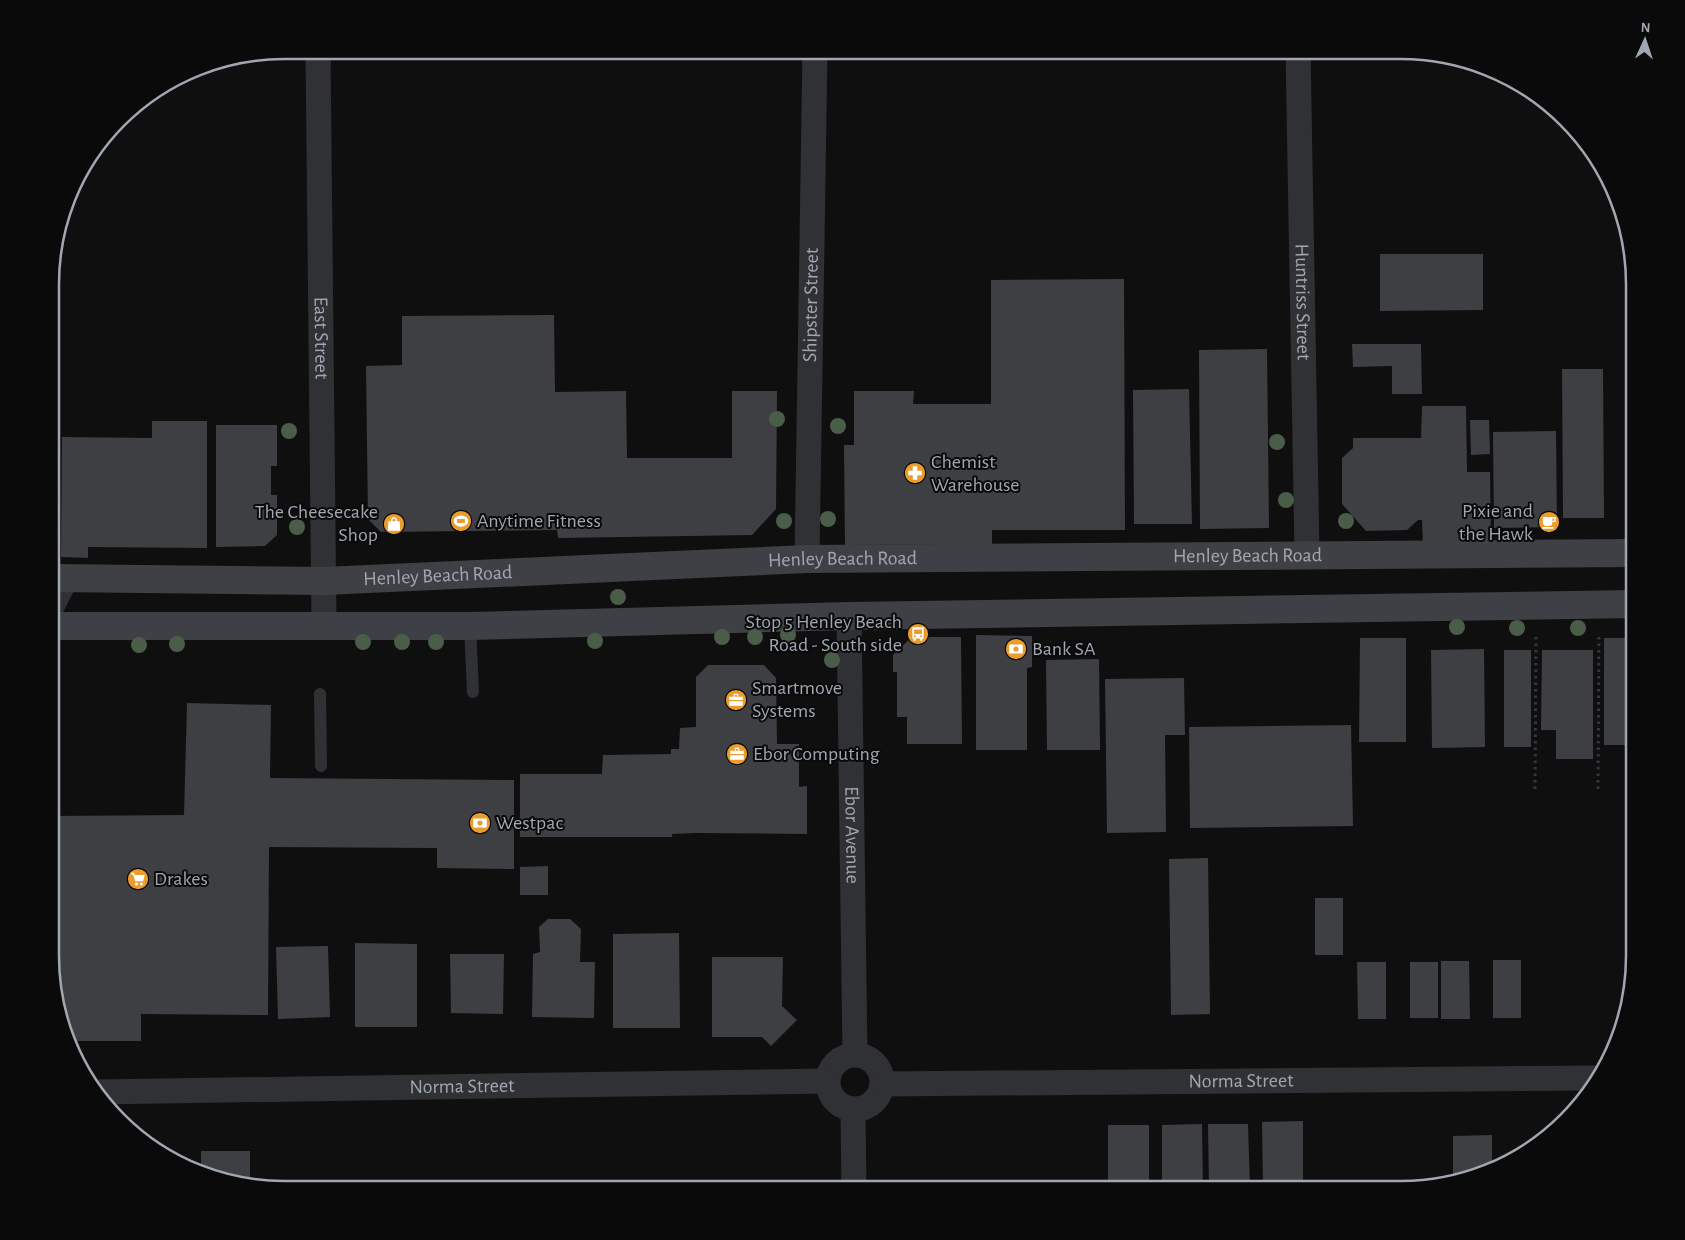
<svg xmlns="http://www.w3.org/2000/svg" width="1685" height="1240" viewBox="0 0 1685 1240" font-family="'Alegreya Sans',sans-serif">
  <rect width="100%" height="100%" fill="#0f0f10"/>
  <path fill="#3e3f43" d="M1380,254H1483V310L1380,311Z
    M1631,261H1633L1635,268V457H1631Z
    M1124,279L1125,530H992V544L845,545L844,445H854V391H914L913,404H991V280Z
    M554,315L555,392L626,391L627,458H732V391H777L776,509L752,535L558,538L557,530L381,532L368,519L366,366L402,365V316Z
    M1352,344H1421L1422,394H1392V366L1353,367Z
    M1267,349L1269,528L1200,529L1199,350Z
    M1562,369H1603L1604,518H1563Z
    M1189,389L1192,524H1134L1133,390Z
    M1422,406H1466L1467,472H1490L1491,545L1423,546L1422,520H1418L1407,530L1366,531L1342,504V458L1353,448V438H1421Z
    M1470,420H1489L1490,454L1471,455Z
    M152,421H207V548L88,547V558L61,557L62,437L152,438Z
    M216,425H277V466H271V495H277V535L265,546L216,547Z
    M1556,431L1557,527L1494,528L1493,432Z
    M52,460H58L59,529H52Z
    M976,635L1032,636V667L1027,668V750H976Z
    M912,637H961L962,744H907V717H897V672H893V655Z
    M1360,638H1406V742H1359Z
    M1604,638H1635V745H1604Z
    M1484,649L1485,747L1432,748L1431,650Z
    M1504,650H1531V747H1504Z
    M1542,650H1593V759H1556V730H1541Z
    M1099,659L1100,750H1047L1046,660Z
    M708,665H764L776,678L777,744H799V787L807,786V834L695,833L672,834V837H520V774H602L603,755L671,754V749H679L680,728L696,727V677Z
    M1184,678L1185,735H1165L1166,832L1107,833L1105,679Z
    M187,703L271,705L270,778L514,780V869L437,868V848L269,847L268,1015L141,1014V1041H70L52,987V816L184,815Z
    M1351,725L1353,826L1190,828L1189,727Z
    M1208,858L1210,1014L1171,1015L1169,859Z
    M548,866V895H520V867Z
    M1315,898H1343V955H1315Z
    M548,919H570L581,929L580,962H595L594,1018L532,1017L533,954L540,952L539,927Z
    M679,933L680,1028H613V934Z
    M355,943L417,944V1027H355Z
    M328,946L330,1017L278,1019L276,947Z
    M450,954H504L503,1014L451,1013Z
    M712,957H783L782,1006L797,1020L771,1046L762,1037H712Z
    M1493,960H1521V1018H1493Z
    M1441,961H1469L1470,1019H1441Z
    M1357,962H1386V1019H1358Z
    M1410,962H1438V1018H1410Z
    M1303,1121V1186L1263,1187L1262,1122Z
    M1202,1124L1203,1189L1162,1190V1125Z
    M1208,1124H1248L1250,1189H1209Z
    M1108,1125H1149V1190H1108Z
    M1492,1135V1169L1453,1178V1136Z
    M147,1145H165L166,1155L149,1146Z
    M201,1151H250V1186L208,1178L201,1174Z"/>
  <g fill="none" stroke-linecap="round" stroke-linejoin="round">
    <path stroke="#36383c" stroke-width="3" stroke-dasharray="2.5 4" stroke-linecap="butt" d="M1535,789L1536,636
      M1598,789L1599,633"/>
    <path stroke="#303135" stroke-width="12" d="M52,621L73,579
      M470,626L473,692
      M320,694L321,766"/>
    <g stroke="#303135" stroke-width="25">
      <path id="s1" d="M318,50L324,625"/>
      <path id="s2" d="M1298,50L1307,555"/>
      <path id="s3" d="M807,559L815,50"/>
      <path id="s4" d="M849,616L855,1055"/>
      <circle cx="855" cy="1082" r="27"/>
      <path id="s5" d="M882,1084L1598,1078"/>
      <path id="s6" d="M97,1092L827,1081"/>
      <path d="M853,1110L854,1190"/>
    </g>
    <g stroke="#3e4045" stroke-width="28">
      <path id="s7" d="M52,578L324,581L807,559L1635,553"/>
      <path d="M52,626H470L849,616L1635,604"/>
    </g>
  </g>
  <g fill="#495d49">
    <circle cx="777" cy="419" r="8"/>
    <circle cx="838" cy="426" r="8"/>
    <circle cx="289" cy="431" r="8"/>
    <circle cx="1277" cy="442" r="8"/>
    <circle cx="1286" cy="500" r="8"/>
    <circle cx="828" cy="519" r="8"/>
    <circle cx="784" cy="521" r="8"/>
    <circle cx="1346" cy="521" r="8"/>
    <circle cx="297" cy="527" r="8"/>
    <circle cx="618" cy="597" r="8"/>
    <circle cx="1457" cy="627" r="8"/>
    <circle cx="1517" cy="628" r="8"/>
    <circle cx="1578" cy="628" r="8"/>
    <circle cx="788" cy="635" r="8"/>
    <circle cx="722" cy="637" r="8"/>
    <circle cx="755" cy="637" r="8"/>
    <circle cx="595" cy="641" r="8"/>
    <circle cx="363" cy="642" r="8"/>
    <circle cx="402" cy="642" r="8"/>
    <circle cx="436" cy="642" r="8"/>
    <circle cx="177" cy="644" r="8"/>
    <circle cx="139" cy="645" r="8"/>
    <circle cx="832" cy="660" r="8"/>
  </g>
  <defs>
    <g id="pharmacy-disc" transform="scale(1.125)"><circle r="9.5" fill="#ea9d2d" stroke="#0a0a0b"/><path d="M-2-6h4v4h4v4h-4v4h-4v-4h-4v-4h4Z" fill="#fff"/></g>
    <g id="stadium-disc" transform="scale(1.125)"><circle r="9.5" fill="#ea9d2d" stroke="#0a0a0b"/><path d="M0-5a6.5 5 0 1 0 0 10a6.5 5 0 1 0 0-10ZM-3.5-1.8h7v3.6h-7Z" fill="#fff"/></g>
    <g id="cafe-disc" transform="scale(1.125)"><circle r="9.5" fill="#ea9d2d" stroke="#0a0a0b"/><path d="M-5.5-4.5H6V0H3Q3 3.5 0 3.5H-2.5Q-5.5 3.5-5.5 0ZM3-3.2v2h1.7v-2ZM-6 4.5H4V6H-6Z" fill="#fff"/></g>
    <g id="shop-disc" transform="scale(1.125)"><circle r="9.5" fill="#ea9d2d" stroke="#0a0a0b"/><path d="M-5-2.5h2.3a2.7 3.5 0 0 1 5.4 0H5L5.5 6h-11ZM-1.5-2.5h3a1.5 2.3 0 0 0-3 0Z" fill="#fff"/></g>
    <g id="bus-disc" transform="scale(1.125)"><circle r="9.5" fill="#ea9d2d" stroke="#0a0a0b"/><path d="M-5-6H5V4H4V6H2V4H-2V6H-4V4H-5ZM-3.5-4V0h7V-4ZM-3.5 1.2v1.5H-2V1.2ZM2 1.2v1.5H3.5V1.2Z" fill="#fff"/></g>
    <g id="bank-disc" transform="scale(1.125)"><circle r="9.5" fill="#ea9d2d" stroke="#0a0a0b"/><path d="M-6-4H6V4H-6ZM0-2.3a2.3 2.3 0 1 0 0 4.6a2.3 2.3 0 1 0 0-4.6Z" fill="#fff"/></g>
    <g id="office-disc" transform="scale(1.125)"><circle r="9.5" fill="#ea9d2d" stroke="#0a0a0b"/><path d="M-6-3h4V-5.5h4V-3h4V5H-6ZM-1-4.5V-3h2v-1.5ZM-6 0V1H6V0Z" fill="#fff"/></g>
    <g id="supermarket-disc" transform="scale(1.125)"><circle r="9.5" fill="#ea9d2d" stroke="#0a0a0b"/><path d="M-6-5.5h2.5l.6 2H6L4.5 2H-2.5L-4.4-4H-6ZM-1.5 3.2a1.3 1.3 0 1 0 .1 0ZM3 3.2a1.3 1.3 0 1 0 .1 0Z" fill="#fff"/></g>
  </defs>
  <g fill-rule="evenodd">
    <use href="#pharmacy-disc" x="915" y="473"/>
    <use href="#stadium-disc" x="461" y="521"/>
    <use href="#cafe-disc" x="1549" y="522"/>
    <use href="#shop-disc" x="394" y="524"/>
    <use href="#bus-disc" x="918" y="634"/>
    <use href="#bank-disc" x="1016" y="649"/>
    <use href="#office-disc" x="736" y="700"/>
    <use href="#office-disc" x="737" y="754"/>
    <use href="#bank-disc" x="480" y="823"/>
    <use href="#supermarket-disc" x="138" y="879"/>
  </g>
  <g text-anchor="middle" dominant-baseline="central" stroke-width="4" stroke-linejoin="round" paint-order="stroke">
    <g font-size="20" fill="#a1a7b1" stroke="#0a0a0b">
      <text stroke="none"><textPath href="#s2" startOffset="252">Huntriss Street</textPath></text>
      <text stroke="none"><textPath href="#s3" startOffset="254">Shipster Street</textPath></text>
      <text stroke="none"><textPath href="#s1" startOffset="288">East Street</textPath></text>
      <text stroke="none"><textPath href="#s7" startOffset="1196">Henley Beach Road</textPath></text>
      <text stroke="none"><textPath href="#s7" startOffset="791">Henley Beach Road</textPath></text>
      <text stroke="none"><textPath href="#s7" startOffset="386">Henley Beach Road</textPath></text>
      <text stroke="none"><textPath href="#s4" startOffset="219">Ebor Avenue</textPath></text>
      <text stroke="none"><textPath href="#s5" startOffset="359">Norma Street</textPath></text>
      <text stroke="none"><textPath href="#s6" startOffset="365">Norma Street</textPath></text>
    </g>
    <g font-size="20" fill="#a1a7b1" stroke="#0a0a0b" text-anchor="start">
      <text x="931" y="462">Chemist<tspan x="931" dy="23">Warehouse</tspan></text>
      <text x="1533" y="511" text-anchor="end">Pixie and<tspan x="1533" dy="23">the Hawk</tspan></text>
      <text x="378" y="512" text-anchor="end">The Cheesecake<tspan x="378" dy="23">Shop</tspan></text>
      <text x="477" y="521">Anytime Fitness</text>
      <text x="902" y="622" text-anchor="end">Stop 5 Henley Beach<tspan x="902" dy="23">Road - South side</tspan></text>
      <text x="1032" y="649">Bank SA</text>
      <text x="752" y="688">Smartmove<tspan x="752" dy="23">Systems</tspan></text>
      <text x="753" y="754">Ebor Computing</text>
      <text x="496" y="823">Westpac</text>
      <text x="154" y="879">Drakes</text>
    </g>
  </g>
  <path d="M0 0H1685V1240H0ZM284 59H1401A225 225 0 0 1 1626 284V956A225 225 0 0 1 1401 1181H284A225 225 0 0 1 59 956V284A225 225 0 0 1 284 59Z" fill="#0a0a0b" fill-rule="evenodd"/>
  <path fill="none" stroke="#a1a7b1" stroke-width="2.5" d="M284 59H1401A225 225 0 0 1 1626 284V956A225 225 0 0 1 1401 1181H284A225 225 0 0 1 59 956V284A225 225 0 0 1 284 59Z"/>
  <g transform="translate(1645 40) rotate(3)" stroke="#0a0a0b" stroke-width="4" paint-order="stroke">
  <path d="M0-4L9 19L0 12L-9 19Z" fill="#a1a7b1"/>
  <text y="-8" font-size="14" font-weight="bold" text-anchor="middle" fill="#a1a7b1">N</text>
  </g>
</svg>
